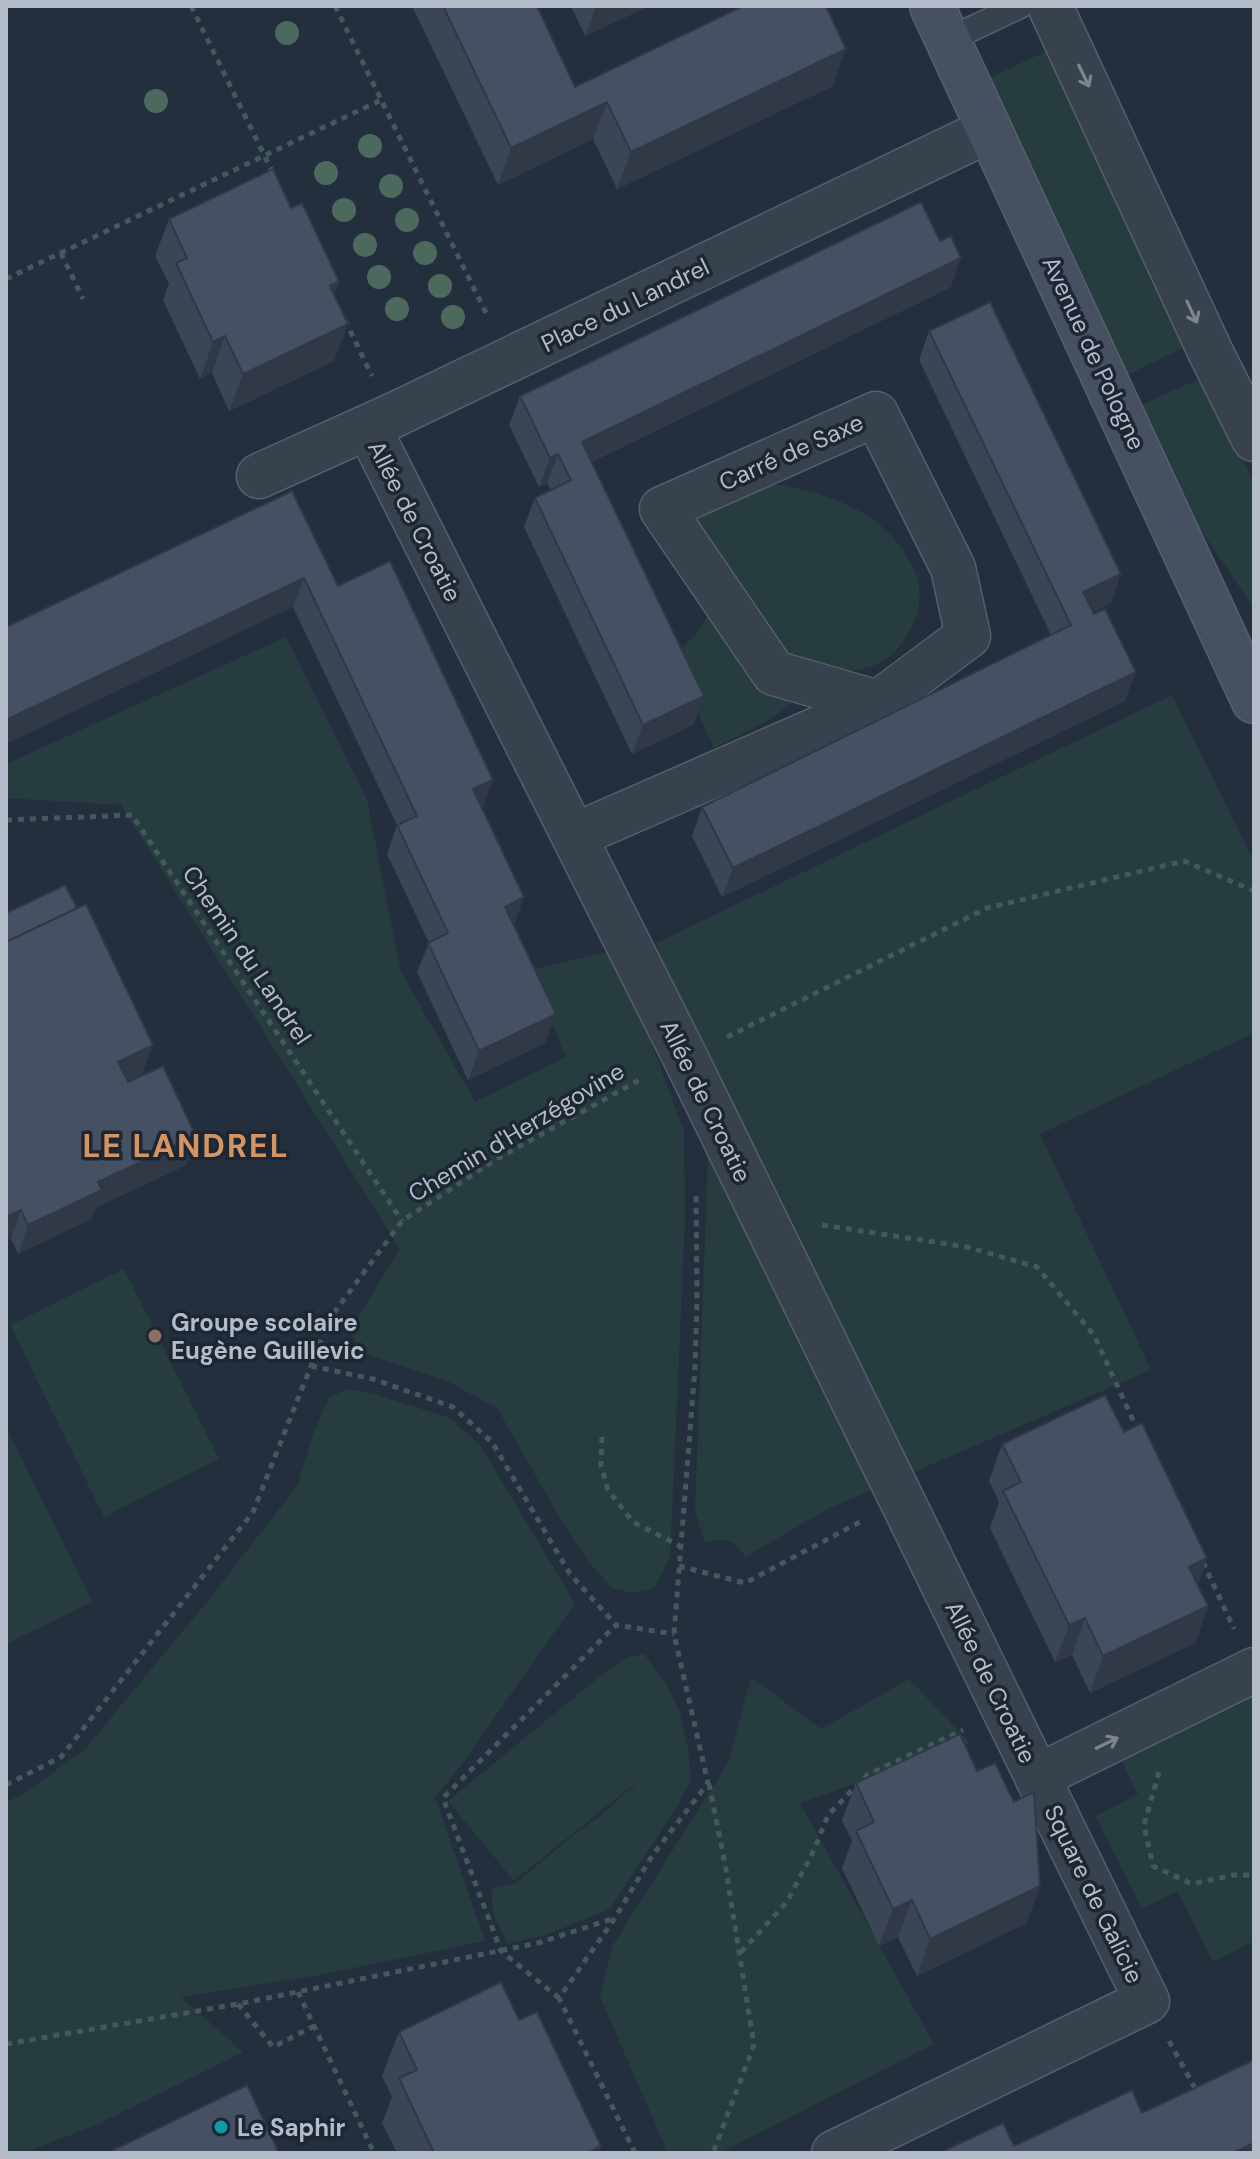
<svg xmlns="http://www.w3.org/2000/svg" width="1260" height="2159" viewBox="0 0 1260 2159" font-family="'DM Sans',sans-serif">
  <rect width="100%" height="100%" fill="#242f3e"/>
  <path fill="#263c3f" d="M1049,50L1189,345L1121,378L981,82Z
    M1205,376L1254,483V608L1185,507L1137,407Z
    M739,478C800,487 869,498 905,553C912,564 917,573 919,586C922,610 912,635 894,652C873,673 855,666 834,677C810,688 790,706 768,720C751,731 732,739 714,748L673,656L696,635L715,601L692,513Z
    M286,637L367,800L401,972L475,1102L566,1057L529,970L617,950L684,1131L685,1220L670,1558L654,1588L635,1593L613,1589L588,1561L564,1525L497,1408L449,1382L356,1350L352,1327L400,1249L121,805L6,798V764Z
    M1172,695L1254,862V1033L1040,1134L1151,1370L828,1509L745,1557C734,1539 725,1536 705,1543L695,1511L708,1157L656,943Z
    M124,1269L219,1459L104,1517L10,1325Z
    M347,1389L374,1394L450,1418L481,1446L575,1603L459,1768L435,1797L485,1941L314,1976L181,1997L243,2052L96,2125L23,2153H6V1802L22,1795L85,1749L207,1602L297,1486L314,1432L329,1398Z
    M6,1426L92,1602L6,1644Z
    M644,1654L667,1685L680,1713L688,1748L691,1780L677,1807L610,1909L546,1935L507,1944L493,1913L491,1889L516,1883L575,1834L599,1817L649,1772L514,1881L448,1801L598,1678L627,1657Z
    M751,1677L821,1729L909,1679L970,1743L800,1803L934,2044L720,2153H668L600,1997L613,1945L729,1761Z
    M1254,1689V1941L1213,1962L1177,1891L1142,1909L1095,1816L1138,1794L1120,1758Z"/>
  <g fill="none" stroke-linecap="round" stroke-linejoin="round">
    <g stroke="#565f6c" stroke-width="27">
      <path id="lane" d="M948,40L1020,6"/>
    </g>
    <g stroke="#565f6c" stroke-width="47">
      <path id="street" d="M1050,6L1210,351L1254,439
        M368,427L685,1057L1147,2001L834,2153
        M259,476L392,416L989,130
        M574,836L878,703L968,636L953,568L876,414L662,509L774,673L878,703
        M1037,1777L1254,1670"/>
    </g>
    <g stroke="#565f6c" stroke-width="47">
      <path id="secondary" d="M932,6L1254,701"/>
    </g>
    <path stroke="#44595c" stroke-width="5" stroke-dasharray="6 6" stroke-linecap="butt" d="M191,6L274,175
      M335,6L488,317
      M61,253L83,299
      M6,279L381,100
      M345,320L372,376
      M6,820L132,815L402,1221
      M727,1037L987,908L1184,861L1254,891
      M822,1225L967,1247L1037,1267L1094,1335L1138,1431
      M311,1366L373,1379L453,1407L492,1442L570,1574L616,1625
      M602,1437L601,1465L608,1490L633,1522L680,1546
      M1203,1562L1234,1629
      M679,1566L745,1583L860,1522
      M1159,1772L1144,1825L1153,1866L1192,1884L1234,1875H1254
      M709,1784L725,1864L754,2045L713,2153
      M6,1785L61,1757L253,1512L330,1318L402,1221L495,1160L643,1078
      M741,1952L787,1902L814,1850L828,1815L867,1775L963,1730
      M298,1992L374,2153
      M559,1998L501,1951L443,1798L616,1625L674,1634
      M238,2004L273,2047L314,2026
      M1169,2041L1196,2090L1198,2089
      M6,2044L238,2004L538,1943L615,1918
      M635,2153L559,1998L615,1918L652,1856L708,1783L674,1634L695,1367L697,1301L696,1192"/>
    <use href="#lane" stroke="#38414e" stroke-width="24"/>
    <use href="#street" stroke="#38414e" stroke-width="44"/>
    <use href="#secondary" stroke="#465061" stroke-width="44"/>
  </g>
  <g fill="#4b6a5d">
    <circle cx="287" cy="33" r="12"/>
    <circle cx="156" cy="101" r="12"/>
    <circle cx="370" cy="146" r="12"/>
    <circle cx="326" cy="173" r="12"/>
    <circle cx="391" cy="186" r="12"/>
    <circle cx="344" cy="210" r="12"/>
    <circle cx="407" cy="220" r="12"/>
    <circle cx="365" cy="245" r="12"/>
    <circle cx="425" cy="253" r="12"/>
    <circle cx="379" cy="277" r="12"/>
    <circle cx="440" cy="286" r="12"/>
    <circle cx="397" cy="309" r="12"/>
    <circle cx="453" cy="317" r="12"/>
  </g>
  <path fill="#3b4654" d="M412,6H537L575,87L833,86L617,189L593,139L498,185Z
    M571,6H649L585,36Z
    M169,219L339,281L334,295V361L229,411L212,373L200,379L163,300L169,284L155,256Z
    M951,287L591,462L704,696L693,725L632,754L524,527L535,498L551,490L547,483L539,487L509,425L520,396Z
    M929,331L1111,603L1093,612L1125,701L722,897L692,836L702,807L1051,635L919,360Z
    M292,491L338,586L483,809L545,1043L468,1080L417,972L429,943L387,854L397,825L293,607Z
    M6,913L142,1074L127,1081L196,1136L186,1165L95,1208L91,1219L18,1254L11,1239Z
    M1124,1432L1207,1558L1198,1584L1208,1606L1195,1643L1090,1693L1072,1655L1055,1662L990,1528L999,1502L989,1481L1002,1444Z
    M856,1783L1027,1923L917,1976L898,1937L879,1946L842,1868L852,1841L842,1820Z
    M399,2032L599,2153H397L382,2123L392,2097L382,2076Z"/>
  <path fill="#303945" d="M599,6H649L585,36L596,7Z
    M846,49L833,86L617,189L631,152Z
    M607,102L593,139L498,185L511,148Z
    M961,258L951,287L571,471L582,442Z
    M339,281L326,318L330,286Z
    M348,324L334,361L229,411L243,374Z
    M225,336L212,373L200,379L213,342Z
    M558,454L547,483L539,487L550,458Z
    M1121,574L1111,603L1073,621L1083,592Z
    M304,578L293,607L6,744V720Z
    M1136,672L1125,701L722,897L733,868Z
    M704,696L693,725L632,754L643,725Z
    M493,780L483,809L473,789Z
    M524,897L514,926L505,907Z
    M556,1014L545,1043L468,1080L479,1051Z
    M153,1045L142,1074L108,1091L118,1062Z
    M196,1136L186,1165L95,1208L91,1219L18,1254L28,1225L98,1182Z
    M21,1210L11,1239L6,1241V1217Z
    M1207,1558L1194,1595L1189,1567Z
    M1208,1606L1195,1643L1090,1693L1103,1656Z
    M1085,1618L1072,1655L1055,1662L1069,1625Z
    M1040,1886L1027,1923L917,1976L930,1939Z
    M912,1900L898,1937L879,1946L893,1909Z
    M1254,2143V2153H1233Z
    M601,2146L599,2153H588Z"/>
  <path fill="#455162" stroke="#303945" stroke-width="2" d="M443,6H537L575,87L743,6H826L846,49L631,152L607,102L511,148Z
    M273,169L291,208L302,203L339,281L330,286L348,324L243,374L225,336L213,342L176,263L187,258L169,219Z
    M921,202L940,241L951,236L961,258L582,442L704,696L643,725L535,498L571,480L558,454L550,458L520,396Z
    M990,302L1121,574L1083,592L1094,614L1105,609L1136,672L733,868L702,807L1071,625L929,331Z
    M292,491L338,586L390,561L493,780L473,789L524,897L505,907L556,1014L479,1051L428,943L448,933L397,825L417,816L304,578L6,720V627Z
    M65,885L77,908L6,942V913Z
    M86,904L153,1045L118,1062L128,1082L163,1066L196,1136L98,1182L102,1190L28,1225L21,1210L6,1217V942Z
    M1105,1395L1124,1432L1142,1423L1207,1558L1189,1567L1208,1606L1103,1656L1085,1618L1069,1625L1003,1491L1021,1482L1002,1444Z
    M960,1734L977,1771L995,1763L1014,1802L1034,1792L1040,1886L930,1939L912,1900L893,1909L856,1831L874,1822L856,1783Z
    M501,1982L519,2020L537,2012L601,2146L588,2153H434L399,2078L417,2070L399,2032Z
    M1254,2060V2143L1233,2153H939L1003,2123L1014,2146L1132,2090L1142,2113Z
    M247,2085L279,2153H107Z"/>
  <defs><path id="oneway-shaft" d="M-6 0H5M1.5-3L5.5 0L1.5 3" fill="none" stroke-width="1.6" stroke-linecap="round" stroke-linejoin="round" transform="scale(2)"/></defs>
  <g stroke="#7c8592">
    <use href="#oneway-shaft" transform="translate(1084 76) rotate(64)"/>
    <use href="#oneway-shaft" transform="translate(1192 312) rotate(65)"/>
    <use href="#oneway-shaft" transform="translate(1107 1743) rotate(-26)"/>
  </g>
  <circle fill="#8d6e63" stroke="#1d2633" stroke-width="3" cx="155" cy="1336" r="8"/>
  <circle fill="#0f9aa8" stroke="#1d2633" stroke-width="3" cx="221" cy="2127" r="8"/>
  <g text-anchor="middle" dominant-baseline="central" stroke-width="7" stroke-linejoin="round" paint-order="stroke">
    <g font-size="24" fill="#b4bcc9" stroke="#1d2633">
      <text transform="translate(625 305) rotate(-26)">Place du Landrel</text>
      <text transform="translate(1094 353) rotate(65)">Avenue de Pologne</text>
      <text transform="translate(791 452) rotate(-24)">Carré de Saxe</text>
      <text transform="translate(415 521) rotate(63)">Allée de Croatie</text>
      <text transform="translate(247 955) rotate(56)">Chemin du Landrel</text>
      <text transform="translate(706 1101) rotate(64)">Allée de Croatie</text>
      <text transform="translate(516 1132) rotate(-31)">Chemin d'Herzégovine</text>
      <text transform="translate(991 1682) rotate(64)">Allée de Croatie</text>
      <text transform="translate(1094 1894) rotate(64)">Square de Galicie</text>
    </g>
    <g font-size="24" font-weight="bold" fill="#b4bcc9" stroke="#1d2633" text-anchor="start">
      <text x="171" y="1322">Groupe scolaire<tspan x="171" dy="28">Eugène Guillevic</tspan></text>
      <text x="237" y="2127">Le Saphir</text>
    </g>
    <g font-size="32" font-weight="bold" letter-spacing="2" fill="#d59563" stroke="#1d2633">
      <text x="186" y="1146">LE LANDREL</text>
    </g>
  </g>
  <rect width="1260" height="2159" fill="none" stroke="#b4bcc9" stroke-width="16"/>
</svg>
